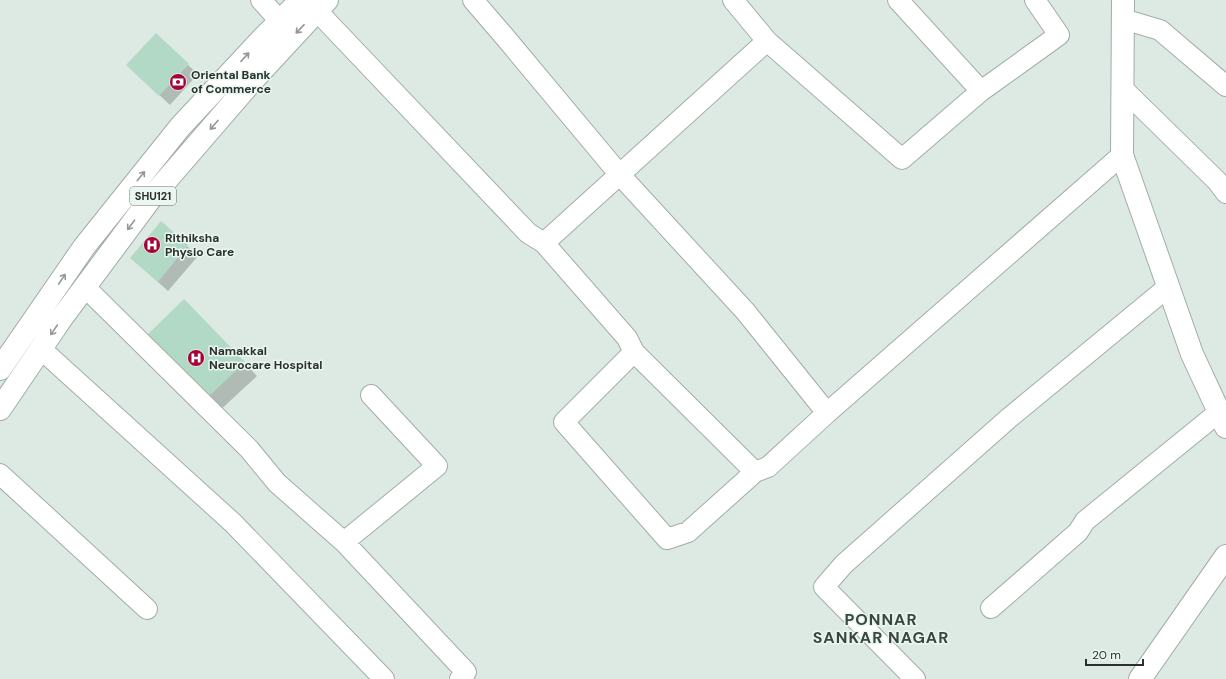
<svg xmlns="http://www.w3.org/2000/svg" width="1226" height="679" viewBox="0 0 1226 679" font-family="'DM Sans',sans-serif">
  <rect width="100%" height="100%" fill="#ddeae4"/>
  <path fill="#0003" d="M188,65L198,74L170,105L138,75Z
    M161,223L198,256L168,291L131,258Z
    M197,313L257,376L217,413L205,400Z"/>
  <path fill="#b1d9c6" d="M156,33L189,64L159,96L126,65Z
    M161,221L188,245L158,282L130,258Z
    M184,299L245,362L204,401L144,338Z"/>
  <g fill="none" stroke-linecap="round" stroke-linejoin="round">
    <g stroke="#a1ada7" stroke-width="22">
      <path id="minor" d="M261,0L280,21
        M473,0L504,36L620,175L745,311L827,413
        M733,0L767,41L902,159L981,91L1059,35L1035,0
        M898,0L981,91
        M317,11L528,233L544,243L627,338L634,352L755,472
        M1123,19L1160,30L1226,86
        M1122,88L1217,181L1226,193
        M544,243L767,41
        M85,287L249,449L277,483L344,542L466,672L460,679
        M41,349L233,523L384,679
        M634,352L564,422L667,539L688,532L755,472L768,467L827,413L1122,155
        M0,474L147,609
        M344,542L437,466L371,395
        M991,608L1078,532L1085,521L1219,412
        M915,679L824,587L844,564L1009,418L1168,287"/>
    </g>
    <g stroke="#a1ada7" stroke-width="24">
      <path id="tertiary" d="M1123,0L1122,155L1192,354L1226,427
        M1140,679L1226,556"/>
    </g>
    <g stroke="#a1ada7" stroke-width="24">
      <path id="primary" d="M0,369L84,247L180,127L263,38L301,0
        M0,409L61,319L151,198L252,81L327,0"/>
    </g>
    <use href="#minor" stroke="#fff" stroke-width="20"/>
    <use href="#tertiary" stroke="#fff" stroke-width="22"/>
    <use href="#primary" stroke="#fff" stroke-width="22"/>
  </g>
  <defs><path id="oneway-shaft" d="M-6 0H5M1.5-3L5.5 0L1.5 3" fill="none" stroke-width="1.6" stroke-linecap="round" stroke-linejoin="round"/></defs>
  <g stroke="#959896">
    <use href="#oneway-shaft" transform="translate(300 29) rotate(133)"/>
    <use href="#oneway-shaft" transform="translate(245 57) rotate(-47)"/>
    <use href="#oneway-shaft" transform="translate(214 125) rotate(131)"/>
    <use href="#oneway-shaft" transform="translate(141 176) rotate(-51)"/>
    <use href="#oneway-shaft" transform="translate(131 225) rotate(127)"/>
    <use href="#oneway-shaft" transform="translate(62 279) rotate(-56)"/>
    <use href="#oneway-shaft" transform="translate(54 330) rotate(124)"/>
  </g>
  <defs>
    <g id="bank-disc" transform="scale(0.9)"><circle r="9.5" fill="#a3053b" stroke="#eaf7f1"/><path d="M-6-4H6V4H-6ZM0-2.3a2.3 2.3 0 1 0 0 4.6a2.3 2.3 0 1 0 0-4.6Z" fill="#fff"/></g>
    <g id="hospital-disc" transform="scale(0.9)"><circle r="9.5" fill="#a3053b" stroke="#eaf7f1"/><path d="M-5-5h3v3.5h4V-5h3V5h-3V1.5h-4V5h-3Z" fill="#fff"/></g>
  </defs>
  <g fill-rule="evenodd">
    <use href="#bank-disc" x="178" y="82"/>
    <use href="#hospital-disc" x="152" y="245"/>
    <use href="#hospital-disc" x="196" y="358"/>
  </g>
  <g text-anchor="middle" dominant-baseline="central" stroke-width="3" stroke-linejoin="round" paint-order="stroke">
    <rect fill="#eaf7f1" stroke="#646c68" stroke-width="1" x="130" y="187" width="46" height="18" rx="3"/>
    <g font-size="11" font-weight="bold" fill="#2b302d">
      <text x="153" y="196">SHU121</text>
    </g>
    <g font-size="12" font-weight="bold" fill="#2b302d" stroke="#eaf7f1" text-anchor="start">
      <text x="191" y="75">Oriental Bank<tspan x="191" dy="14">of Commerce</tspan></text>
      <text x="165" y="238">Rithiksha<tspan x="165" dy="14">Physio Care</tspan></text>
      <text x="209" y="351">Namakkal<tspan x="209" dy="14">Neurocare Hospital</tspan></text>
    </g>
    <g font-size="16" font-weight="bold" letter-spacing="1" fill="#3b4641" stroke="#eaf7f1">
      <text x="881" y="619">PONNAR<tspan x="881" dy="18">SANKAR NAGAR</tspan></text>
    </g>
  </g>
  <path d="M1086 659v6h57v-6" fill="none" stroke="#2b302d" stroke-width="2"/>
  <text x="1092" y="659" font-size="12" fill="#2b302d" stroke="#eaf7f1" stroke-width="3" paint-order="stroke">20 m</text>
</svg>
